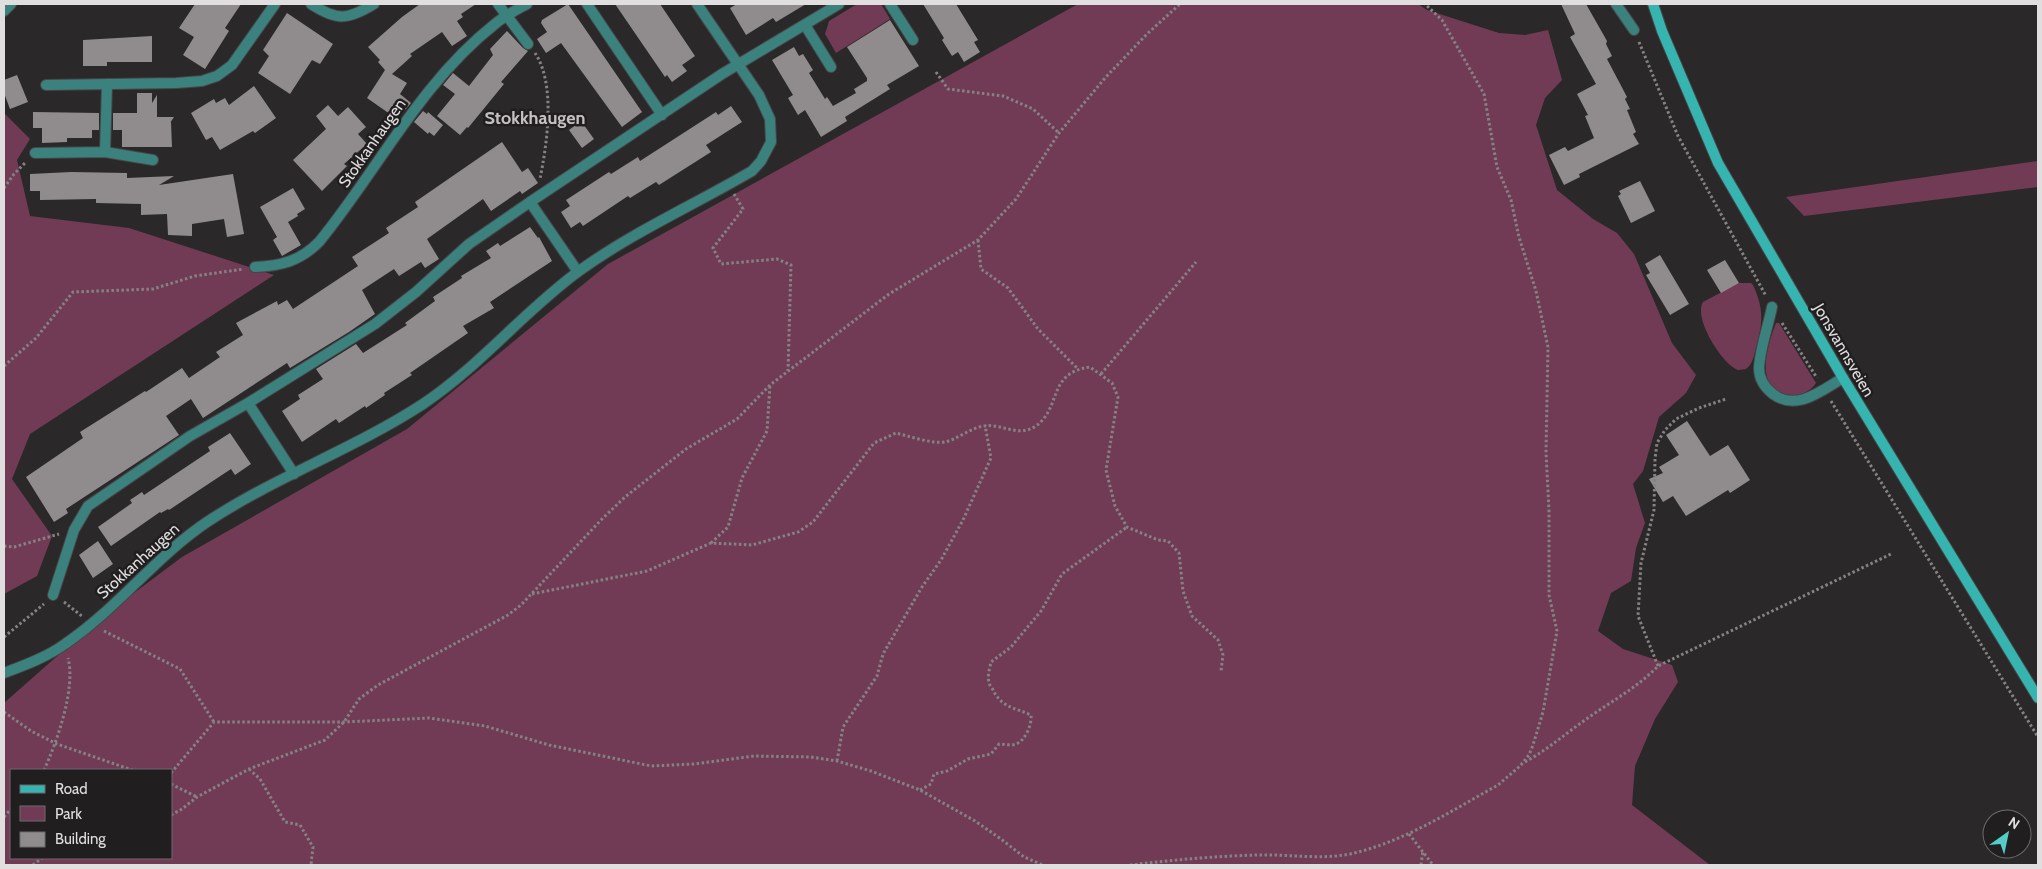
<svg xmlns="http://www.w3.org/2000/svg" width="2042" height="869" viewBox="0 0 2042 869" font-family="Cabin,sans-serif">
  <rect width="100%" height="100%" fill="#2b2829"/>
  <path fill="#713b56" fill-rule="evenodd" d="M857,4H881L890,19L836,53L825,34L829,21Z
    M1078,4H1418L1427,10L1499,33L1525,35L1548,30L1562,80L1545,98L1536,125L1557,190L1593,219L1617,233L1634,254L1672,343L1696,375L1686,393L1659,417L1643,471L1633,484L1645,523L1636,548L1631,581L1611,593L1598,631L1623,649L1672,665L1678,682L1655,719L1635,766L1632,805L1710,865H4V703L98,620L182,557L407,429L608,264ZM11,770H171V858H11Z
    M4,113L30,139L17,160L30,216L129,228L274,275L30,434L12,479L52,536L37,576L4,594Z
    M2038,161V187L1804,216L1786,197Z
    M1739,283H1751L1753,285C1764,309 1763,322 1756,348C1754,355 1753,364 1746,369C1744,369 1741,370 1738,370C1722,364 1693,318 1703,302Z
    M1776,323H1779L1816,383C1803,403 1769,398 1766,372C1764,357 1771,336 1776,323Z"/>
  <path fill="#908c8e" d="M195,4H241L225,28L229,31L205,69L183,55L194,37L179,28Z
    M420,4H476L461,14L463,17L457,21L467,36L452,46L442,32L410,54L412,56L392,74L407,83L400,94L411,103L397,119L367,98L385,70L378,62L380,60L368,47L402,17Z
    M568,4L642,112L622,127L561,43L546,53L537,39L547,32L541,23L542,20Z
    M615,4H660L695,56L682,65L687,71L672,82L667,75L665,77Z
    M737,4H806L776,22L773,18L746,35L730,8Z
    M923,4H956L978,40L974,42L980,52L964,62L958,52L952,56L942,40L944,38Z
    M1561,4H1586L1607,41L1606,44L1612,56L1607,59L1627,97L1625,99L1630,109L1627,110L1636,132L1633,134L1639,144L1579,174L1580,177L1564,185L1549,155L1565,147L1568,151L1594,138L1585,116L1588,115L1577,94L1596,84L1570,37L1575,34Z
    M287,13L333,44L320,64L312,60L290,94L258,73L269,56L263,50Z
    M890,20L919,66L887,85L890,89L845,117L847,121L821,137L805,110L798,115L788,98L793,95L772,60L794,47L799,56L803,54L813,70L809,73L825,99L827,97L833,106L856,93L854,89L867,81V78L847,47Z
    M507,31L523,48L528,51L501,82L504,84L468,128L467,127L460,135L437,116L455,94L443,85L453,73L469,86L493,55L490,49Z
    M152,36V62H107V66H83V40Z
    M17,75L28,102L10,109L4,93V80Z
    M254,86L276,118L255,133L253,131L220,150L212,137L206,140L191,113L214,99L216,103L225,98L229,105Z
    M137,93H152V103L157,95V117H174L170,123L171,122L172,147H122V130H113V113H137Z
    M328,105L338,116L348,107L366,127L358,134L367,144L344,164L347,166L322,191L293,160L326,129L316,116Z
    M731,106L742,122L706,145L711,152L659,185L656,182L630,198L628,196L583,226L580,222L571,228L561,212L570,206L566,200L609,172L611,174L638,157L640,161L716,112L718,115Z
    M423,111L427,114L428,112L443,125L434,136L429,132L428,134L414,122Z
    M33,112L99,113V130H92V138H67V142L42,143V128H33Z
    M581,121L594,139L582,148L569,130Z
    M502,142L522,172L528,168L538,183L522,194L520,191L491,211L483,199L427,239L439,259L425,268L421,262L399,276L394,269L362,290L375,314L349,332L290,368L287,363L203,418L191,399L166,416L179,435L66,509L68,513L54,522L26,477L83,438L80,432L145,391L146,392L182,368L189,378L220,357L216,352L243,335L236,323L277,301L278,305L287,300L293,309L358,266L352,257L389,233L386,228L418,207L415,202Z
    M71,172L127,173V178L174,176L159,185L233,174L244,234L227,237L224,219L192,224V236L168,235L167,214L141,215V204L96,203V199L40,200V191H30V174Z
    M1640,181L1655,211L1631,223L1618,196L1621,194L1619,191Z
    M293,188L305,209L297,214L298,216L288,222L301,245L282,256L273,240L277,237L260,207Z
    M530,227L538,238L539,237L552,261L490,302L494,308L463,326L468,333L410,373L412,375L384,393L385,395L366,408L365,406L339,423L336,419L302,442L282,411L300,399L298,395L323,379L316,369L356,344L363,353L407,325L405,323L435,301L433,297L462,278L461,276L491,258L486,251L498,243L500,246Z
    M1660,255L1689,304L1670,315L1646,275L1650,273L1645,264Z
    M1725,260L1739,283L1721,293L1707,270Z
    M1687,421L1710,456L1728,445L1750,480L1730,493L1728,490L1686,516L1673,496L1663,502L1649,479L1663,473L1659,467L1679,455L1666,435Z
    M230,433L251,464L235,475L231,469L169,510L168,509L161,513L160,512L111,546L98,527L132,503L130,500L142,492L144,495L210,451L208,447Z
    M98,541L113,564L93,578L79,555Z"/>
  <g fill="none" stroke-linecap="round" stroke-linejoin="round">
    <g stroke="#484546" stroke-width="12">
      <path id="minor" d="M311,4C337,21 348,20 374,4
        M498,4L528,44
        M587,4L662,115
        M890,4L913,40
        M1616,4L1634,30
        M4,11L11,4
        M805,25L831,67
        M46,85L176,83L202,81L217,76L232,65L275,4
        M105,152L107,84
        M35,153L105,152L153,160
        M255,267C281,266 300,261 319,242C378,170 420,83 495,24C504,16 516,10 527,4
        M578,272L530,202L722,74L839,4
        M1772,307C1768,327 1760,348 1759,368C1759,379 1764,387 1773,394C1797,412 1822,390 1843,378
        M294,474L248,403L375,324L416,292L469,244L530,202
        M53,595L74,530L88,506L190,436L248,403
        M4,673C25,665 47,657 65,644C117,609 155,557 207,522C275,477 354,449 423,404C480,366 523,312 579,271C633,232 694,205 752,171L761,161L771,142L770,119L759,95L697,4"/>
    </g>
    <g stroke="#484546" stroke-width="12">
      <path id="secondary" d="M1653,4L1662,31L1718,163L1843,378L2038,698"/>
    </g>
    <path stroke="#858283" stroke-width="3" stroke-dasharray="2.5 2.5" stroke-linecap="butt" d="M1639,42L1678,136L1766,296
      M535,53C556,84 547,144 540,179
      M936,72L948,89L1003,96L1033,109L1059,133
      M4,188L14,174L26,162
      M734,194L743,209L713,248L721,264L777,259L791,265L788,371
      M978,240L981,269L1008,288L1038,329L1078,369
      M1782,323L1817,378
      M4,366L36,338L73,292L153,289L195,276L244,269
      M1101,374L1196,262
      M1831,401L2038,737
      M711,543L728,527L742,478L767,431L770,385
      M4,546L14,547L59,534
      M532,594L647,571L711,543L752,545L798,532L813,522L874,443L896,433C908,436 932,444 945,442C958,439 970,428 984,426C1001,423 1018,438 1036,426C1062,407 1047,373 1090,367L1112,383L1118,397L1106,470L1115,506L1127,527L1158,540L1168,541L1179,553L1183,591L1192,616L1218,640L1223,655L1221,671
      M64,602L83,617
      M104,631L180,669L214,722
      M4,637L44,604
      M1658,666L1638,616L1641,563L1654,510L1655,459L1657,443L1665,430L1676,419L1699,408L1726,399
      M4,712L31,731L57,744L132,770
      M837,761L843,727L877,676L883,654L922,587L941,560L963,520L991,458L985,425
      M1525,762C1547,750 1565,734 1585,720C1610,702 1637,688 1658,666L1891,554
      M249,769L260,779L285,822L300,825L313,847L311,865
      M44,770C57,742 76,688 68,658
      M171,773L214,722H344L429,718L485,726L549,745L651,766L694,764L754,756L811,757L837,761L871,771L920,790L975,821L1001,839L1024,857L1043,865
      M171,784L197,797
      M920,790L931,784L934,774L947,771L968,759L991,754L999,744C1005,744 1012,746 1016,744C1026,740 1032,724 1031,715C1016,708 1003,708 994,692C993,689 989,685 989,682C987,676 990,667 991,662L1011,647L1041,611L1062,574L1127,527
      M171,815L182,809L197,797L249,769L325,740L344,722L359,699L378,685L508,615L521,605L601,520L625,497L686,449L737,419L770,385L889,294L978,240L1016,199L1059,133L1105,78L1147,34L1180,4
      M4,817L11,809
      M1409,834L1433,865
      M33,865L42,858
      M1130,865C1173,860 1216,856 1259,855C1289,854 1320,860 1350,854C1404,842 1451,811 1498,785L1520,766L1529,755L1533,745L1543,712L1557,631L1549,595V511L1546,452L1548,347L1536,291L1519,237L1511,200L1497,167L1484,94L1442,20L1425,4
      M1421,865L1423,851"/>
    <use href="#minor" stroke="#3b827e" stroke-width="10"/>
    <use href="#secondary" stroke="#36b4af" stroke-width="10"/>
  </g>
  <g text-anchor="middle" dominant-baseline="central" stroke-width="5" stroke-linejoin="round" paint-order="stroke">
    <g font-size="16" fill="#e0dedf" stroke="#211e20">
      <text transform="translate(372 143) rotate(-55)">Stokkanhaugen</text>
      <text transform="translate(1844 350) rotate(60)">Jonsvannsveien</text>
      <text transform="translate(138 561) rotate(-42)">Stokkanhaugen</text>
    </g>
    <g font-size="18" font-weight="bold" fill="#c4c0c1" stroke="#211e20">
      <text x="535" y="118">Stokkhaugen</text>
    </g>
  </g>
  <rect width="2042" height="869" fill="none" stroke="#e0dedf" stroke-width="10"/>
  <rect x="10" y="769" width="162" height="90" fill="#211e20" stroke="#6d6b6c"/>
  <rect x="20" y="785" width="25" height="8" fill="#36b4af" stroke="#6d6b6c"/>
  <text x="55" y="794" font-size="15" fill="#e0dedf">Road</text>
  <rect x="20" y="806" width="25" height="15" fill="#713b56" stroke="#6d6b6c"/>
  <text x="55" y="819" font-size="15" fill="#e0dedf">Park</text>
  <rect x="20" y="832" width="25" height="15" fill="#908c8e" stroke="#6d6b6c"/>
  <text x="55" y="844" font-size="15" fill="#e0dedf">Building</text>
  <g transform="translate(2007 834) rotate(33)"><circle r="24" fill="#211e20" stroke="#6d6b6c"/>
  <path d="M0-4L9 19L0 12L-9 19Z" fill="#54cdc7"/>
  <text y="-8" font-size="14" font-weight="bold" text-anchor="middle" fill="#e0dedf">N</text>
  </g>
</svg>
